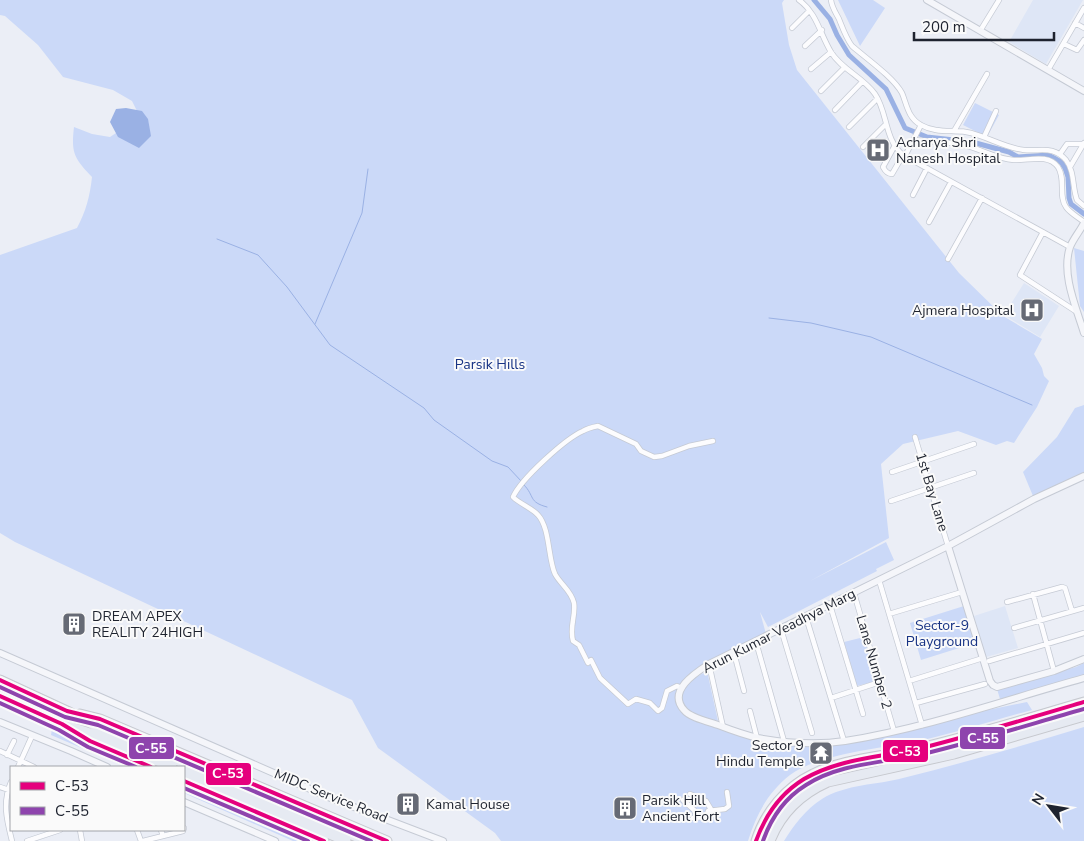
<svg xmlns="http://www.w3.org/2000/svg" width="1084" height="841" viewBox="0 0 1084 841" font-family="'Nunito Sans',sans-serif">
  <rect width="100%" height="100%" fill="#ebeef6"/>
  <path fill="#dee6f6" d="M1033,0H1083L1046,64L1009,42Z
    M1024,283L1059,306L1040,337L1004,315Z
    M1005,606L1018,648L986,657L974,616Z"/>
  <path fill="#cbd9f8" d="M0,0H784L782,3L789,45L797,70L959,273L1003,316L1042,339L1034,354L1042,368L1044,376L1049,381L1037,407L1014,443L1007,441L996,445L958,431L903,444L881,464L889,538L810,581L886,542L894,560L876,569L877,571L768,627L760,612L766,634C741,646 697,661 681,683C678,687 678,693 677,698L683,703C679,687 694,678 707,671L718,721L703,717L724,730L814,746L1027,702L1032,710C994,720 956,733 918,741C882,748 818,754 790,775C768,792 756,815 748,841H501L495,833L378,748L352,700L15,542L0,533V255L77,228C86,211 90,196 92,177C74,158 71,153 74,127L92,134L110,137L140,117L132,101L113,90L63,77L38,45L5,16L0,15Z
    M838,0H873L885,8L860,46Z
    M975,103L999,115L987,137L963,125Z
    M1074,248L1084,251V312L1080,306Z
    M1084,405V473L1033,496L1023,472L1057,437L1075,408Z
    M964,606L975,643L921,660L910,623Z
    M864,637L877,681L857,686L844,642Z
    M1084,663V676L1000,699L997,689L1076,667Z
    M1084,727V841H784C794,825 806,809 822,799C846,784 877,785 903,778C964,763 1024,745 1084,727Z
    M52,729L140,767H126L51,735Z
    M184,786L310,841H293L184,793Z"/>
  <path fill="#9ab1e4" d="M126,108L142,111L148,119L151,136L139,148L118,137L110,122L116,109Z"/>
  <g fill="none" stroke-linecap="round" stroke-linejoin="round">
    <path stroke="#9ab1e4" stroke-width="1" d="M217,239L258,255L287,287L330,345L424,408L434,420L492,461L508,467L522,482
      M769,318L811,323L871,337L1032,405
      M315,324L362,213L368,169
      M524,485C535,496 528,502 547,507"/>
    <path stroke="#9ab1e4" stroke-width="5" d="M814,0L830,19L837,35L849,55L886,89L905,128L927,137L972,142L1009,152L1018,157L1048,155L1054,158L1061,162L1065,168L1068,177L1069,198L1071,204L1084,214"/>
    <g stroke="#c5cad4" stroke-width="6">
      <path id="street" d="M799,0C817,13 820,34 831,52C841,69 863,77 875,94C888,113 884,139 903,155L1070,247
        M831,0C832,8 836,13 839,19C843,29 846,38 852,46C867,59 893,77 902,93C907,105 908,118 921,125C935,133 950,130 966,132C985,135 1004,148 1024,150C1040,152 1053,145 1066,160C1075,172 1072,187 1077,200L1084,206
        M1075,23L1084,28
        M792,28L809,11
        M980,31L999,0
        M1064,44L1077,50L1084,40
        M805,46L822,30
        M811,69L831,52
        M1048,70L1084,8
        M821,91L845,67
        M835,110L862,82
        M849,127L877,99
        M954,131L987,74
        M984,137L996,111
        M914,140C929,141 945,142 959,144C978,147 995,159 1014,160C1028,161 1048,153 1058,167C1066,179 1058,196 1066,207C1070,213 1078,217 1084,222
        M863,147L885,125
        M894,147L883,167C885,171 888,174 892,174L903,155
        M1060,154L1067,144H1084
        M905,156L921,125
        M1070,167L1084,143
        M913,195L927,168
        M929,222L951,182
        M1043,232L1020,275L1077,312
        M948,259L982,198
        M915,437L948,546
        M892,472L974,444
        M891,501L974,473
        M879,580L922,725
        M854,593L894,731
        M1033,594L1054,671
        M1007,602L1062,587L1065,588L1072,611
        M830,605L863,714
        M889,614L962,592
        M806,617L844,741
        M1014,628L1084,608
        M781,629L812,733
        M756,642L784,741
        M734,653L744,691
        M989,661L1084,633
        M709,664L723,727
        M909,681L983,658
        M682,688L677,686L667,691L662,708L658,711L650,703L636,699L628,704L600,678L591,660L588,663L579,645L573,641C569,627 576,616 574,603C571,590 561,585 555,574C548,559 550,528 538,515C532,508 520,504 513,497C521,479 565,439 583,431C588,428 593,427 598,426L636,444L641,451L654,457L662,456L689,446L713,441
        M831,698L880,682
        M916,703L985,684
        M750,711L757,738
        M0,751L34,767
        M7,755L14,741
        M18,767L32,736
        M11,782C2,803 7,821 12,841
        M0,787L9,790
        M690,794L706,801L712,811
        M683,800L694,810L697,818
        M693,818L706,817L708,811L725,809L729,806L727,792
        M80,830L82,841
        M137,830L141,841
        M161,830L163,836L183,831L184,828
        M27,841L60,830
        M143,841L163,836"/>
    </g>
    <g stroke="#c5cad4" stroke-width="8">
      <path id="secondary" d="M927,0L1084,91
        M1084,223C1080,231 1073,239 1070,247C1061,274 1076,307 1084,333
        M1084,476L1034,499L948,546L709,664C695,673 667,691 684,710C690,718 710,722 718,725C731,730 745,735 758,738C786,743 818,745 845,741C926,728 1005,700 1084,678
        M948,546L990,681L993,685L997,687L1054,671L1084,659
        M0,653L333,799L443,841
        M0,722L71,751L107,767
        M184,802L275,841"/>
    </g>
    <g stroke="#c6c8ce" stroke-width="11">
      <path id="highway" d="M0,680L67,711L96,726L366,841
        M0,696L62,724L93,734L172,767
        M80,714L100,719L387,841
        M72,730L90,741L151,767
        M184,772L346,841
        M184,781L324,841
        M756,841C765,812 786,787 813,774C841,759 888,756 920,748C975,735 1029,718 1084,702
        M770,841C781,813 801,794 828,782L954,754L1084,716"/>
    </g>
    <use href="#street" stroke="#fcfcfe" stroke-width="4.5"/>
    <use href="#secondary" stroke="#f5f6fa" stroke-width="6"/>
    <use href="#highway" stroke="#e6eaf2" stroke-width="9"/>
    <g stroke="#fafafa" stroke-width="8">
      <path id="bus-1" d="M0,680L67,711L100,719L387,841
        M0,696L62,724L90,741L151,767
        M184,781L324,841
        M756,841C765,816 781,793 804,779C840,758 883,757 922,748C977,734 1030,718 1084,702"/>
    </g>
    <g stroke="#fafafa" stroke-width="8">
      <path id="bus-2" d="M0,687L65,717L98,725L371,841
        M0,703L59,730L88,747L136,767
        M184,788L308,841
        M763,841C771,818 785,798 806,785C840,763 884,763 923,754C977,741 1031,724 1084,709"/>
    </g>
    <use href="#bus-1" stroke="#e5007d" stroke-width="4"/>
    <use href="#bus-2" stroke="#8e44ad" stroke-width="4"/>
  </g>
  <defs>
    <g id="hospital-square" transform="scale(1.25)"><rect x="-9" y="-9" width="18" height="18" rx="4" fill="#666a75" stroke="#fafafa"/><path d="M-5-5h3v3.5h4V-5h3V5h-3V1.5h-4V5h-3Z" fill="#fff"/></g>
    <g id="building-square" transform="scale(1.25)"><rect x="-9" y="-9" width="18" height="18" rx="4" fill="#666a75" stroke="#fafafa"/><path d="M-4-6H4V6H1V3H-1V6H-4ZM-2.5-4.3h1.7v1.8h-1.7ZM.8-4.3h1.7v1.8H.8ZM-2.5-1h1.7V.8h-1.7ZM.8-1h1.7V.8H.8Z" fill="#fff"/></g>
    <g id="temple-square" transform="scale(1.25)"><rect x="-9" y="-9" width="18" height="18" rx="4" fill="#666a75" stroke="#fafafa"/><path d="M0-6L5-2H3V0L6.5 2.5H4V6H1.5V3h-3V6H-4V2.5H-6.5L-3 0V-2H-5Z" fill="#fff"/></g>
  </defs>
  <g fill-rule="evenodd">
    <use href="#hospital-square" x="878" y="150"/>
    <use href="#hospital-square" x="1032" y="310"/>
    <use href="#building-square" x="74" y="624"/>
    <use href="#temple-square" x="821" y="753"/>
    <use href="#building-square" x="408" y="804"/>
    <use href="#building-square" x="625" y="808"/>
  </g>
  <g text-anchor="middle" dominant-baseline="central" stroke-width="4" stroke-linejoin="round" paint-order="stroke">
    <g font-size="14" fill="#1e232f" stroke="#fafafa" text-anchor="start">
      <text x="896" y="142">Acharya Shri<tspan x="896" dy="16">Nanesh Hospital</tspan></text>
      <text x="1014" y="310" text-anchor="end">Ajmera Hospital</text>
      <text x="92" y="616">DREAM APEX<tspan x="92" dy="16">REALITY 24HIGH</tspan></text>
      <text x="804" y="745" text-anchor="end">Sector 9<tspan x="804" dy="16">Hindu Temple</tspan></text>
      <text x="642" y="800">Parsik Hill<tspan x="642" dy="16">Ancient Fort</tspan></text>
      <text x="426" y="804">Kamal House</text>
    </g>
    <g font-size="14" fill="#173384" stroke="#fafafa">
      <text x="490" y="364">Parsik Hills</text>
      <text x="942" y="625">Sector-9<tspan x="942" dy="16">Playground</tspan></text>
    </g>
    <g font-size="14" fill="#1e232f" stroke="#fafafa">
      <text transform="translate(932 492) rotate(73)">1st Bay Lane</text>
      <text transform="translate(779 631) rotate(-27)">Arun Kumar Veadhya Marg</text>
      <text transform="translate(874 662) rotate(74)">Lane Number 2</text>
      <text transform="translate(331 796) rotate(22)">MIDC Service Road</text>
    </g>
  </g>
  <g stroke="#fafafa" stroke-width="2">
    <rect x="959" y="726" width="47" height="24" rx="5" fill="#8e44ad"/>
    <rect x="128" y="736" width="47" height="24" rx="5" fill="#8e44ad"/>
    <rect x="882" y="739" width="47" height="24" rx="5" fill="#e5007d"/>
    <rect x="205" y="762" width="47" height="24" rx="5" fill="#e5007d"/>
  </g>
  <g font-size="14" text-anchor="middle" font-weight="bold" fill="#fff">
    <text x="983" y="743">C-55</text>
    <text x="151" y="753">C-55</text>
    <text x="905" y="756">C-53</text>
    <text x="228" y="778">C-53</text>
  </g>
  <rect x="10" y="766" width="175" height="65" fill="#fafafa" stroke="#a2a4a9"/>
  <rect x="20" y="782" width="25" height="8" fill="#e5007d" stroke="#a2a4a9"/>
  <text x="55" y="791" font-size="15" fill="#1e232f">C-53</text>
  <rect x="20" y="807" width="25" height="8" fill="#8e44ad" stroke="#a2a4a9"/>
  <text x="55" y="816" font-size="15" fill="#1e232f">C-55</text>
  <g transform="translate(1049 806) rotate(301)" stroke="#fafafa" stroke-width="4" paint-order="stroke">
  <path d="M0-4L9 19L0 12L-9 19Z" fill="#1e232f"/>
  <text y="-8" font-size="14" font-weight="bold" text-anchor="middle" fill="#1e232f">N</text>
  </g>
  <path d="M914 32v8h140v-8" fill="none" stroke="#1e232f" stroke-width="2.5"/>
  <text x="922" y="32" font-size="15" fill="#1e232f" stroke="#fafafa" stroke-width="4" paint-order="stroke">200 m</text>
</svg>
